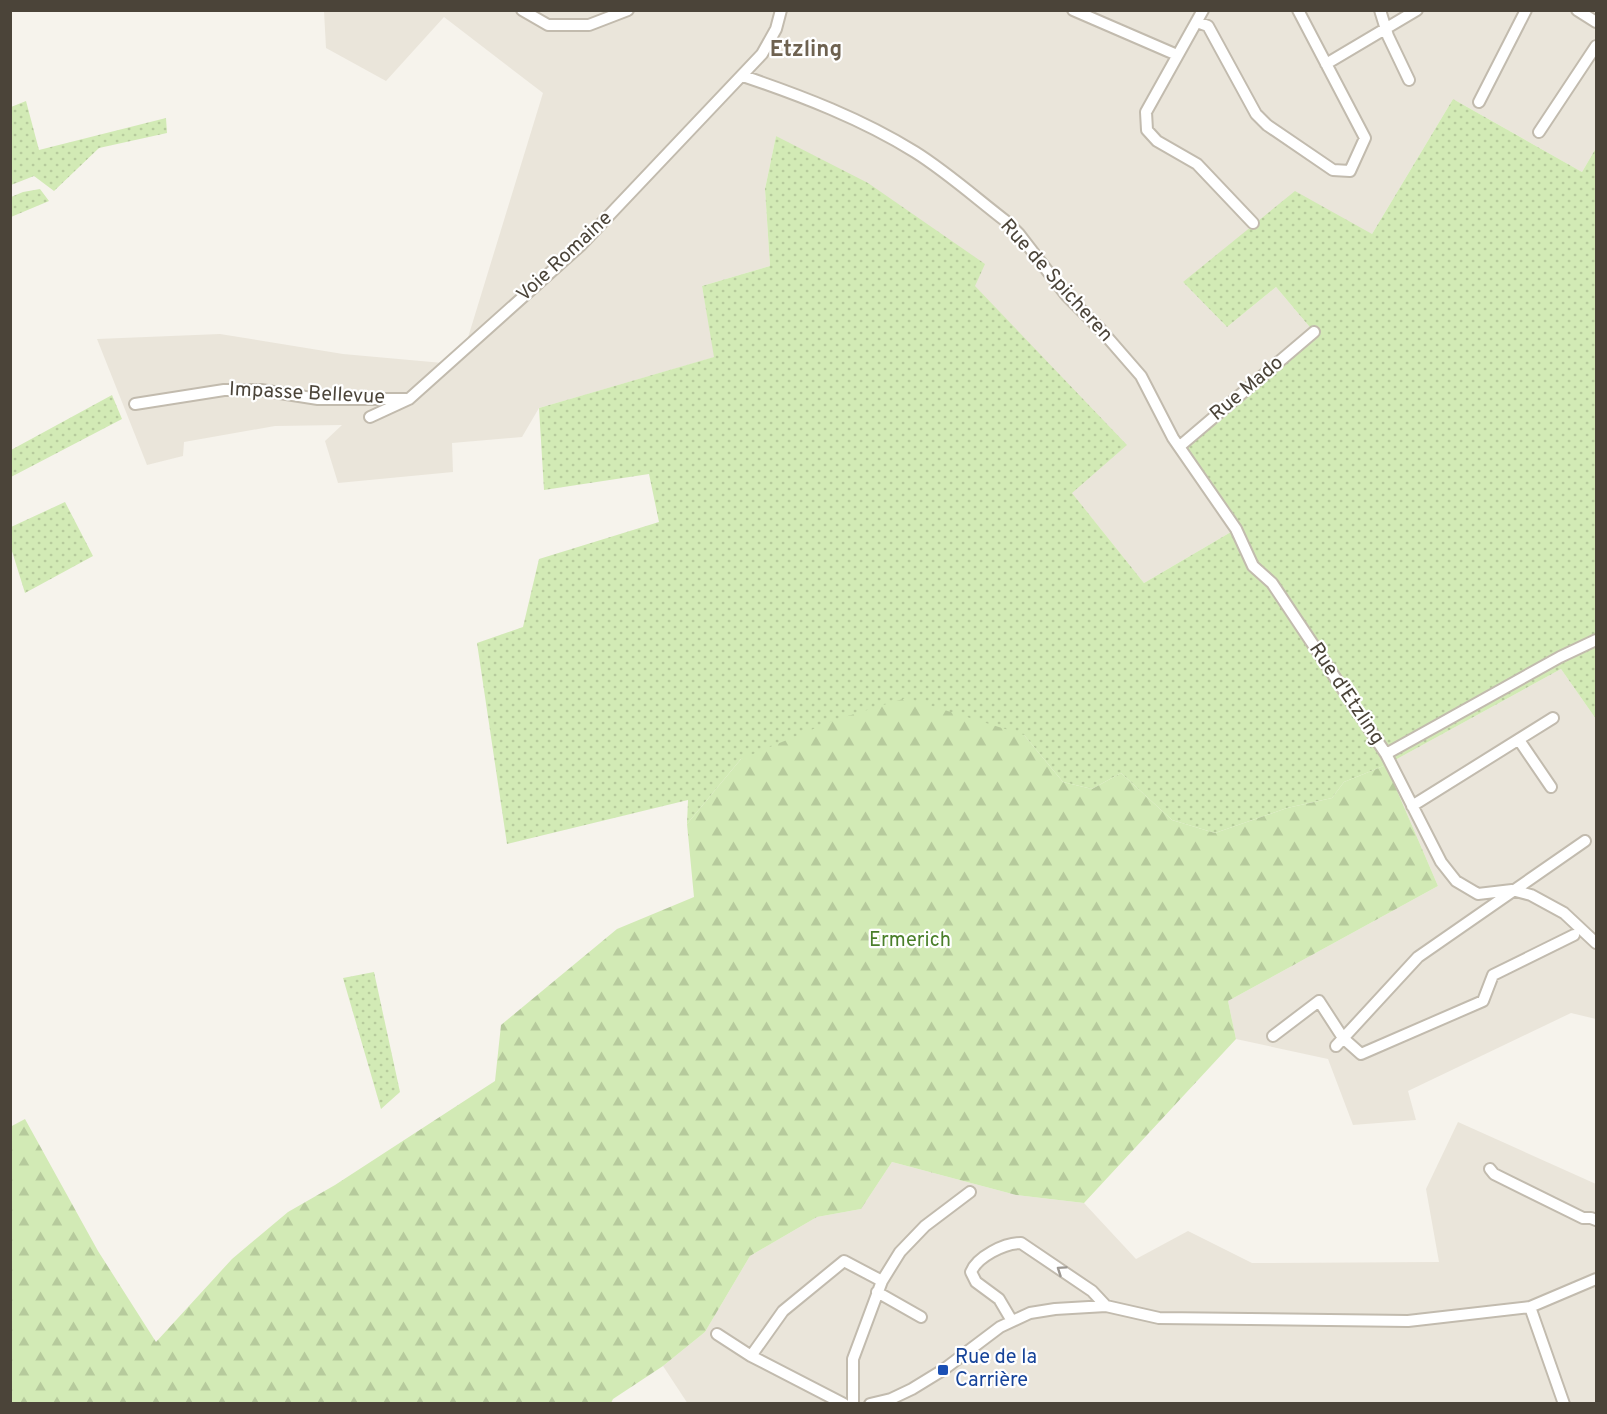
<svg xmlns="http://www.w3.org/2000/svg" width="1607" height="1414" viewBox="0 0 1607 1414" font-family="Overpass,sans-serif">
  <defs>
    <pattern id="grass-dots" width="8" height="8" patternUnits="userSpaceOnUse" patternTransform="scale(1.5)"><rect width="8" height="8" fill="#d2eab5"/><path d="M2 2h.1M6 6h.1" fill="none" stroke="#b6ca9c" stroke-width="1.8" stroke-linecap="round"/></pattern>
    <pattern id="forest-firs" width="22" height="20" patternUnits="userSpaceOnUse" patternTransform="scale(1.5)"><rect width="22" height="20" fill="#d2eab5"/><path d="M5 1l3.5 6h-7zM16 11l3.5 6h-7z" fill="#b6ca9c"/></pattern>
  </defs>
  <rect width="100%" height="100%" fill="#f6f3ec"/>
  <path fill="#eae5da" d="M324,11H1596V148L1582,172L1453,99L1372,234L1183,282L1227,327L1276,287L1314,332L1236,529L1144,583L1071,492L1126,445L974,286L776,136L765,189L770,266L702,286L715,357L539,408L522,437L452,443L453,472L338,483L325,441L342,425L275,426L184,442L183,456L147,465L97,339L220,334L343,354L443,363L466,344L543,93L444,17L386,81L326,48Z
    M1561,669L1596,719V1019L1571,1013L1408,1091L1416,1120L1353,1125L1328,1059L1236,1039L1228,1001L1438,886L1386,765Z
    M1458,1122L1596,1184V1403L688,1404L663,1366L705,1332L750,1256L817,1217L861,1209L892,1162L1016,1195L1084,1203L1136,1259L1188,1231L1252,1263L1439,1262L1426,1189Z"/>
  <path fill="url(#grass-dots)" d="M1453,99L1582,172L1596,148V719L1561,669L1386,765L1344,782L1332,798L1287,808L1215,833L1172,820L1121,773L1092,789L1063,782L1024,735L741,759L687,824L688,800L507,844L477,643L523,627L539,559L659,522L649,474L544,490L539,408L714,357L702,286L770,266L765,189L776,136L868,183L985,264L975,286L1127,445L1072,493L1144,583L1236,529L1180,446L1314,332L1276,287L1227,327L1183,282L1295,191L1372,234Z
    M26,101L39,150L166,118L167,133L99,148L54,191L34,176L11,185V107Z
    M40,189L49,201L11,217V197L23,192Z
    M112,395L122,419L11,477V450Z
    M65,502L93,556L25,593L11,548V527Z
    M374,972L400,1092L381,1109L343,978Z"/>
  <path fill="url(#forest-firs)" d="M906,698L1024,735L1063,782L1092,789L1121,773L1172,820L1215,833L1287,808L1332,798L1344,782L1386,765L1438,886L1228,1001L1236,1039L1084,1203L1016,1195L892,1162L861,1209L817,1217L750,1256L705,1332L663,1366L613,1399L611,1403H11L10,1127L25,1119L98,1251L156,1342L232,1259L288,1212L335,1185L495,1081L501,1025L617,929L694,897L687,824L741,759L835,720Z"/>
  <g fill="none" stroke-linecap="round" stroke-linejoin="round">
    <g stroke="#c2bbae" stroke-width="14">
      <path id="minor" d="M522,10L548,25H589L628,10
        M1073,10L1177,55
        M1203,10L1146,112L1147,130L1157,141L1197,164L1253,223
        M1380,10L1388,36L1409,80
        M1577,10L1596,22
        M1197,22L1208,26L1256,114L1267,125L1333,170L1350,171L1365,138L1298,10
        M1326,64L1417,10
        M743,76C802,96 862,119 915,152C947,172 977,199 1007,222L1019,234L1066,295L1101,330L1141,376L1173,438L1236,529L1253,566L1272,583L1386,754L1441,862L1456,881L1478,894L1512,890L1531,895L1564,913L1596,943
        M1479,102L1526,10
        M1539,132L1596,46
        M135,404L224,390H261L318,399H406
        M370,417L409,399L581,245L762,54L776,29L781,10
        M1180,446L1314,332
        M1519,740L1551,787
        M1386,754L1560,657L1596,640
        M1412,806L1553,718
        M1273,1036L1319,1001L1343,1038L1361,1054L1483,1001L1493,975L1574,935
        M1336,1046L1418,957L1585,841
        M1490,1169L1494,1174L1583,1218H1591L1596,1220
        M877,1292L921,1317
        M1530,1307L1596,1279
        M1012,1321L999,1299L976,1282L971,1272C977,1257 1004,1243 1021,1243L1092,1291L1106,1306
        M717,1334L751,1356L844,1404
        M751,1356L783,1311L844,1261L882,1281
        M853,1404V1359L882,1281L900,1252L925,1226L970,1192
        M870,1404L891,1399L912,1389L943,1370L1000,1327L1030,1313L1055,1309L1106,1306L1159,1318L1408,1321L1530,1307L1564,1404"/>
    </g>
    <use href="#minor" stroke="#fff" stroke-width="10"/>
  </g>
  <defs><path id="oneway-chevron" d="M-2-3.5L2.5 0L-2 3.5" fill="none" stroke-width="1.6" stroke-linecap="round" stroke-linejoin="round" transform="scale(1.5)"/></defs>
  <use stroke="#9c9892" href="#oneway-chevron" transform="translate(1061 1270) rotate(-146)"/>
  <rect fill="#1a4fb4" stroke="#fff" stroke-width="2" x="937" y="1364" width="12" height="12" rx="3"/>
  <g text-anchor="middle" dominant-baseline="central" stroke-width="4.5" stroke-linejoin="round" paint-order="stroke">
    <g font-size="20" fill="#4b4439" stroke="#fff">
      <text transform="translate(565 257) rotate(-43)">Voie Romaine</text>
      <text transform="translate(1056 281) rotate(48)">Rue de Spicheren</text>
      <text transform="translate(1247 389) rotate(-40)">Rue Mado</text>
      <text transform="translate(307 394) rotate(3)">Impasse Bellevue</text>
      <text transform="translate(1346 694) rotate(56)">Rue d'Etzling</text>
    </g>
    <g font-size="20" fill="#4a7f2a" stroke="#fff">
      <text x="910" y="941">Ermerich</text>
    </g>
    <g font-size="20" fill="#164399" stroke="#fff" text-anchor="start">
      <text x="955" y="1358">Rue de la<tspan x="955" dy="23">Carrière</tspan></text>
    </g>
    <g font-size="22" font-weight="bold" fill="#6e6250" stroke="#fff">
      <text x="806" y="50">Etzling</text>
    </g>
  </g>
  <rect width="1607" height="1414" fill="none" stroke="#4b4439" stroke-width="24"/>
</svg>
